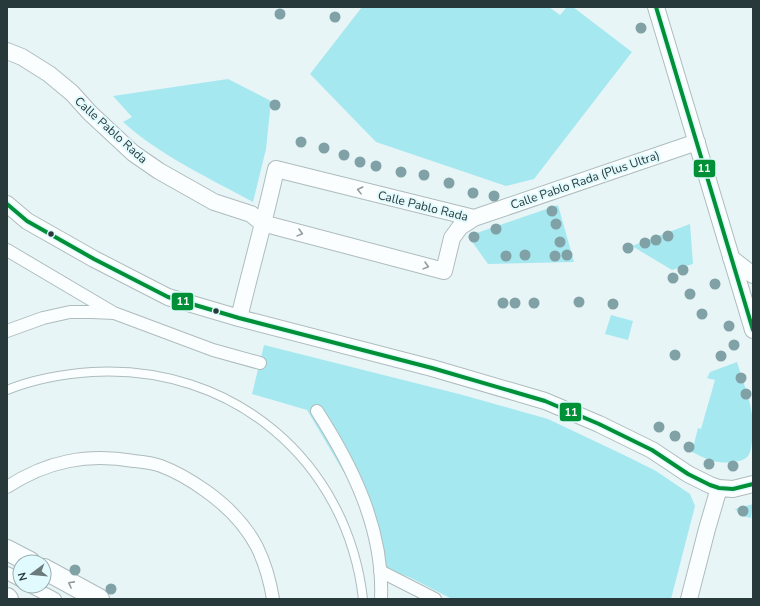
<svg xmlns="http://www.w3.org/2000/svg" width="760" height="606" viewBox="0 0 760 606" font-family="'Nunito Sans',sans-serif">
  <rect width="100%" height="100%" fill="#e7f5f7"/>
  <path fill="#a6e8f0" d="M362,7H549L560,15L567,7H573L632,52L534,179L506,186L376,142L310,74Z
    M228,79L271,101L266,149L253,202C209,178 161,156 123,122L132,117L113,96Z
    M558,205L574,262L488,264L468,236Z
    M690,224L693,264L672,270L632,246Z
    M611,315L633,321L628,340L605,334Z
    M264,345L459,394L548,419L626,456L656,471L690,494L695,506L671,599H452L409,577L377,566L356,493L307,410L252,394Z
    M737,362C745,388 757,415 752,442C751,447 751,453 747,457C743,461 738,461 733,462C716,464 708,460 692,452L698,428L701,429L715,380L707,378L710,372Z
    M753,504L751,518L742,516L735,509Z"/>
  <g fill="none" stroke-linecap="round" stroke-linejoin="round">
    <g stroke="#aebcbe" stroke-width="10">
      <path id="service" d="M7,390C34,379 63,374 92,372C232,364 347,460 363,599"/>
    </g>
    <g stroke="#aebcbe" stroke-width="14">
      <path id="pedestrian" d="M7,250L112,312
        M7,331L43,318L70,312H92L114,313L213,350L260,363
        M317,411C353,467 384,530 381,599
        M7,487C47,461 87,453 134,461C143,462 153,463 161,466C177,472 192,481 206,491C227,506 245,524 257,547C265,563 270,581 273,599
        M380,571L435,599
        M7,573L20,580
        M30,586L55,599"/>
    </g>
    <g stroke="#aebcbe" stroke-width="18">
      <path id="minor" d="M656,7L753,330
        M7,51L22,57L49,74L72,93L90,113L133,153L159,171L214,202L251,214L262,223L444,271L452,238L460,227L474,218L276,169C265,219 251,268 239,318
        M7,204L27,221L94,259L168,297L239,318L432,368L545,401L599,424L652,450L688,474L710,485L719,488L733,489L753,484
        M474,218L697,142
        M731,258L753,275
        M689,599L707,529L719,488"/>
    </g>
    <g stroke="#aebcbe" stroke-width="22">
      <path id="tertiary" d="M7,550L30,562
        M44,569L99,599
        M7,598L8,599"/>
    </g>
    <use href="#service" stroke="#fbfefe" stroke-width="8"/>
    <use href="#pedestrian" stroke="#fbfefe" stroke-width="12"/>
    <use href="#minor" stroke="#fbfefe" stroke-width="16"/>
    <use href="#tertiary" stroke="#fbfefe" stroke-width="20"/>
    <g stroke="#e1fafd" stroke-width="7">
      <path id="bus-1" d="M656,7L753,330
        M7,204L27,221L94,259L168,297L239,318L432,368L545,401L599,424L652,450L688,474L710,485L719,488L733,489L753,484"/>
    </g>
    <use href="#bus-1" stroke="#009038" stroke-width="4"/>
  </g>
  <g fill="#80a1a5">
    <circle cx="280" cy="14" r="5.5"/>
    <circle cx="335" cy="17" r="5.5"/>
    <circle cx="641" cy="28" r="5.5"/>
    <circle cx="275" cy="105" r="5.5"/>
    <circle cx="301" cy="142" r="5.5"/>
    <circle cx="324" cy="148" r="5.5"/>
    <circle cx="344" cy="155" r="5.5"/>
    <circle cx="360" cy="162" r="5.5"/>
    <circle cx="376" cy="166" r="5.5"/>
    <circle cx="401" cy="172" r="5.5"/>
    <circle cx="424" cy="175" r="5.5"/>
    <circle cx="449" cy="183" r="5.5"/>
    <circle cx="473" cy="193" r="5.5"/>
    <circle cx="494" cy="196" r="5.5"/>
    <circle cx="552" cy="211" r="5.5"/>
    <circle cx="556" cy="224" r="5.5"/>
    <circle cx="496" cy="229" r="5.5"/>
    <circle cx="668" cy="236" r="5.5"/>
    <circle cx="474" cy="237" r="5.5"/>
    <circle cx="656" cy="240" r="5.5"/>
    <circle cx="560" cy="242" r="5.5"/>
    <circle cx="645" cy="243" r="5.5"/>
    <circle cx="628" cy="248" r="5.5"/>
    <circle cx="525" cy="255" r="5.5"/>
    <circle cx="567" cy="255" r="5.5"/>
    <circle cx="506" cy="256" r="5.5"/>
    <circle cx="555" cy="256" r="5.5"/>
    <circle cx="683" cy="270" r="5.5"/>
    <circle cx="673" cy="278" r="5.5"/>
    <circle cx="715" cy="284" r="5.5"/>
    <circle cx="690" cy="294" r="5.5"/>
    <circle cx="579" cy="302" r="5.5"/>
    <circle cx="503" cy="303" r="5.5"/>
    <circle cx="515" cy="303" r="5.5"/>
    <circle cx="534" cy="303" r="5.5"/>
    <circle cx="613" cy="304" r="5.5"/>
    <circle cx="702" cy="314" r="5.5"/>
    <circle cx="729" cy="326" r="5.5"/>
    <circle cx="734" cy="345" r="5.5"/>
    <circle cx="675" cy="355" r="5.5"/>
    <circle cx="721" cy="356" r="5.5"/>
    <circle cx="741" cy="378" r="5.5"/>
    <circle cx="746" cy="394" r="5.5"/>
    <circle cx="659" cy="427" r="5.5"/>
    <circle cx="675" cy="436" r="5.5"/>
    <circle cx="689" cy="447" r="5.5"/>
    <circle cx="709" cy="464" r="5.5"/>
    <circle cx="733" cy="466" r="5.5"/>
    <circle cx="743" cy="511" r="5.5"/>
    <circle cx="75" cy="570" r="5.5"/>
    <circle cx="111" cy="589" r="5.5"/>
  </g>
  <defs><path id="oneway-chevron" d="M-2-3.5L2.5 0L-2 3.5" fill="none" stroke-width="1.6" stroke-linecap="round" stroke-linejoin="round"/></defs>
  <g stroke="#929c9c">
    <use href="#oneway-chevron" transform="translate(360 190) rotate(-166)"/>
    <use href="#oneway-chevron" transform="translate(300 233) rotate(15)"/>
    <use href="#oneway-chevron" transform="translate(426 266) rotate(15)"/>
    <use href="#oneway-chevron" transform="translate(71 584) rotate(-152)"/>
  </g>
  <g fill="#28393b" stroke="#e1fafd" stroke-width="1.5">
    <circle cx="51" cy="234" r="3.5"/>
    <circle cx="216" cy="311" r="3.5"/>
  </g>
  <g text-anchor="middle" dominant-baseline="central" stroke-width="4" stroke-linejoin="round" paint-order="stroke">
    <g font-size="12" fill="#28393b" stroke="#e1fafd">
      <text transform="translate(111 130) rotate(42)">Calle Pablo Rada</text>
      <text transform="translate(585 180) rotate(-19)">Calle Pablo Rada (Plus Ultra)</text>
      <text transform="translate(423 206) rotate(14)">Calle Pablo Rada</text>
    </g>
  </g>
  <g stroke="#e1fafd" stroke-width="1.5">
    <rect x="693" y="159" width="23" height="19" rx="4" fill="#009038"/>
    <rect x="171" y="292" width="23" height="19" rx="4" fill="#009038"/>
    <rect x="559" y="402" width="23" height="20" rx="4" fill="#009038"/>
  </g>
  <g font-size="11" text-anchor="middle" font-weight="bold" fill="#fff">
    <text x="704" y="172">11</text>
    <text x="183" y="305">11</text>
    <text x="571" y="416">11</text>
  </g>
  <rect width="760" height="606" fill="none" stroke="#28393b" stroke-width="16"/>
  <g transform="translate(32 574) rotate(254)"><circle r="19" fill="#e1fafd" stroke="#97adaf"/>
  <path d="M0-3L7 15L0 10L-7 15Z" fill="#6b7b7d"/>
  <text y="-6" font-size="11" font-weight="bold" text-anchor="middle" fill="#28393b">N</text>
  </g>
</svg>
